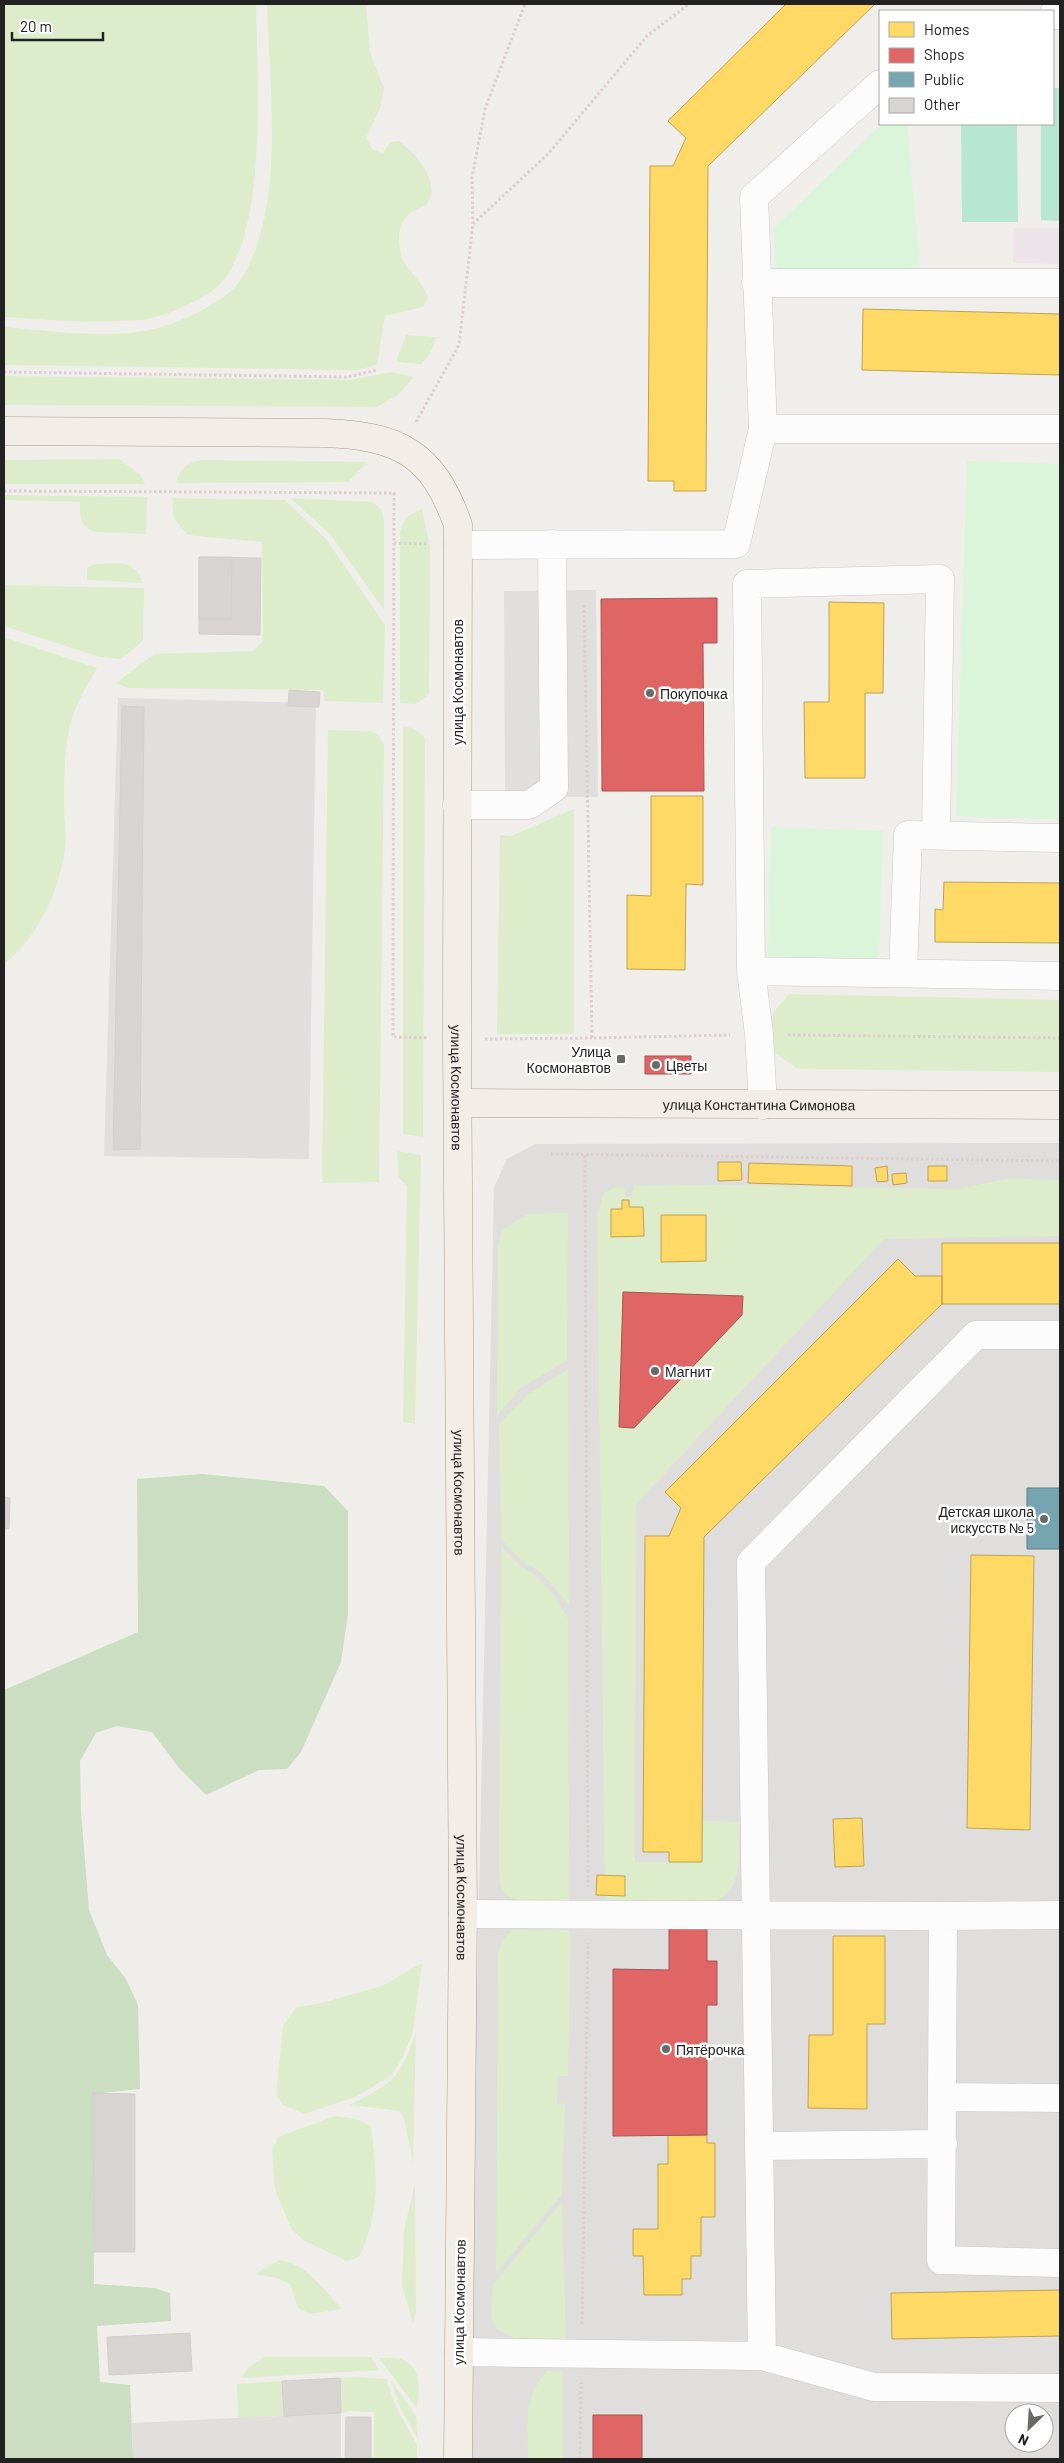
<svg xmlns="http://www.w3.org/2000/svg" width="1064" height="2463" viewBox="0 0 1064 2463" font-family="Barlow,sans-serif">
  <rect width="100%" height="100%" fill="#f0eeeb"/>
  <path fill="#dfdedc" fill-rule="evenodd" d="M1060,1143V2459H467L494,1187L507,1159L535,1144ZM1014,2413H1044V2443H1014Z"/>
  <path fill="#ede4e9" d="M1014,228H1060V264L1013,263Z"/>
  <path fill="#ddeccb" d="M4,4H256C257,73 269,234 219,285C204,300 169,314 148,319C138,321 127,320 117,321C79,323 42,319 4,317Z
    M267,4H366L370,53L384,88L381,106L366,138L372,149L383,153L390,142L399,141C414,152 430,170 432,190C432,194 429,201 427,205C422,208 414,210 409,214C396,225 397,248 404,262C412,275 423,283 428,298L423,307L385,316L377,365L357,370L4,365V327C51,331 112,340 158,328C180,323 226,301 239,282C287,213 269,84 267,4Z
    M406,335L437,337L430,353L422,364L396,362Z
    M391,372L414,377L398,395L377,407L4,405V376L350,380Z
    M119,459L140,474L145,484H4V460Z
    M201,460L368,462L348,482L176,483C180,468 186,464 201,460Z
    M4,495L147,497L146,534L96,532C79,527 80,517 80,502L4,500Z
    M172,498L285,500L326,539L385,625L383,703L325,701L323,690L128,688L116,683L154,654L254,651L263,641L262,542L188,535L174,519Z
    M290,498L373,502L381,509L384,521V610L330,534Z
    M422,509L430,547L429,694L416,704L400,703V531L406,517Z
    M95,564C118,564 134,558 143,583L87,580V568Z
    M4,585L144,588L143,641L121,659L100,657L4,626Z
    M4,637L97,668C86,687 73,708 69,730C64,755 64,782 64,807C64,820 67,835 65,849C59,891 38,938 4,964Z
    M403,727L413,728L425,738L423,1137L403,1134Z
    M328,730L370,731L377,734L384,744L379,1182L322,1183Z
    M574,809V1034H497L500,835L511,836Z
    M789,994L1060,1000V1072L798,1069L776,1054L769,1040L773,1013Z
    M397,1151L421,1155L415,1424L403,1422L407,1186L399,1178Z
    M1011,1178L1060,1180V1236L884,1239L636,1504L635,1862H702V1821L739,1822C738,1851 746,1889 713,1902L605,1900L597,1216L603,1194L615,1187H624L626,1197H632L633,1186L718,1185L958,1189Z
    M568,1213L567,1360L521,1388L497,1416L498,1246L502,1230L527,1214Z
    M568,1369L569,1605L553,1585L538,1570L522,1561L501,1539L499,1424L527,1395Z
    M501,1547L522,1567L536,1576L553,1594L568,1618L569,1905C552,1903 506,1906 501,1887C498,1876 500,1862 499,1852Z
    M513,1930H568L571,1936L568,2076H558L557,2104L565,2103L562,2194L496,2273L498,1953L503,1939Z
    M422,1963L413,2031L403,2057L392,2075L356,2097L304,2114L283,2105L276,2095L283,2026L296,2007L318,2004L382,1986Z
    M416,2032L413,2164L404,2118L400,2111L350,2105C394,2082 400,2079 416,2032Z
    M335,2116L356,2119L371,2126C377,2176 381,2210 359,2257L347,2261L305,2241L292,2230L275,2190L272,2150L278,2137Z
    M415,2184L416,2312L413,2323L402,2285L404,2230Z
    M562,2202L566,2342L518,2340L497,2329L491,2318L493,2285Z
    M279,2260C305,2262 325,2291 342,2309L310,2314L298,2308L290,2284L277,2278L255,2274Z
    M264,2357H371L379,2370L241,2378L248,2368Z
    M379,2358C386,2358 397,2357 403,2360C423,2368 419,2392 417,2409Z
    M547,2371H563V2456L562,2459H528C528,2425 522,2399 547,2371Z
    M359,2377L386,2379L396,2407L417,2445V2459H374V2412L349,2411L341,2413L238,2418L237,2384Z
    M391,2380L416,2416L418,2440L399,2405Z"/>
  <path fill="#cbdec1" d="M202,1474L324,1486L348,1511V1614L341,1662L301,1752L287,1769L259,1770L206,1795L179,1768L152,1732L117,1726L96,1733L80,1761L81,1812L89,1910L107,1955L126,1979L138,2005L140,2089L93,2094L94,2284L154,2288L170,2293L171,2321L97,2326L100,2382L130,2385L133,2459H4V1690L138,1632L137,1479Z"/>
  <path fill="#daf5da" d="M882,124H907L920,268L776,274L774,228Z
    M967,461L1060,464V820L956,816Z
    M771,827L883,831L879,959L768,956Z"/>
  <path fill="#b7e6d2" d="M1053,88H1060V221L1041,220V124H1053Z
    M961,124H1017L1018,222H962Z"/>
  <path fill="#e0dfde" d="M596,590L598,797H505L504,591Z
    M118,698L316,703L309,1159L104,1156Z
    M341,2413V2459H133L132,2423Z"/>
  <path fill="#ffd966" stroke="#bda252" d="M786,4H875L708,166L706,491H674V481H648L650,166H673L686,138L668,121Z
    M863,309L1060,314V375L862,370Z
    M829,602L884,603L883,693H865V778H805L804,702H829Z
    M651,796H703V885L686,884L685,970L627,969V895L651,896Z
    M944,882L1060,883V943L935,942V909L943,910Z
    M718,1162H741L742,1180L718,1181Z
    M749,1163L852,1166V1186L748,1183Z
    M887,1166L888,1181L877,1182L875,1168Z
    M928,1166H947V1181H928Z
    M906,1173L907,1183L893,1185L892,1174Z
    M622,1200H629V1207H643L644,1236L611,1237V1209H622Z
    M661,1215H706V1261L661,1262Z
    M942,1243H1060V1304H942Z
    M898,1259L915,1276H942V1304L704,1537L702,1862H669V1852H643L645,1536H669L681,1508L665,1492Z
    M971,1555L1034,1556L1030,1830L967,1828Z
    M862,1818L864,1866L835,1867L833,1819Z
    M597,1875L625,1876V1896L596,1895Z
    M833,1936H885V2024H867V2109L808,2108L809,2035H833Z
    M668,2135H707V2143H715V2217H701V2256H691V2279H682V2295H644L643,2256H633V2229H658V2164H668Z
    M1060,2290V2336L892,2339L891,2293Z"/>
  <path fill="#e06666" stroke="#a75252" d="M717,598V643H703L704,791H602L601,599Z
    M645,1056H691V1074H645Z
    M623,1292L743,1296L742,1315L634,1428L619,1427Z
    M669,1929H707V1961H717V2005H707V2135L613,2136V1969L669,1970Z
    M593,2415H642V2459H593Z"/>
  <path fill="#76a5af" stroke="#5d7e85" d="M1027,1488H1060V1549H1027Z"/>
  <path fill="#d7d4d2" stroke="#d3d0cc" d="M199,557H232L231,619H199Z
    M199,557L261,558L260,635L199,634Z
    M289,690L320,692L319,707L288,706Z
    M122,706L144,707L140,1149L113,1150Z
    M4,1497L10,1498L9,1529H4Z
    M93,2093L135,2094V2252H94Z
    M190,2333L192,2371L109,2375L107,2337Z
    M340,2378L341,2413L284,2416L282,2381Z
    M346,2417H371V2459H345Z"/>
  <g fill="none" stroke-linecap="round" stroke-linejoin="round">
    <g stroke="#c9c8c7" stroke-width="29">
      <path id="minor" d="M1053,15H1060
        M756,283H1060
        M763,429L754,197L880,84
        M458,545L736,544L763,429H1060
        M457,805H529L554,788L552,544
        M751,971L1060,976
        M903,973L908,835L1060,838
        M763,1105L759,1034L751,971L747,584L940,579L936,835
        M463,1914L943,1916L941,2260L1060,2263
        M943,1916L1060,1915
        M943,2097L1060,2098
        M759,2146L943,2144
        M459,2352L762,2356L751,1562L976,1335H1060
        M762,2356L874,2387L1060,2388"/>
    </g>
    <g stroke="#a79c86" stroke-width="29">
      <g id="major">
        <path id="s1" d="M4,431L325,433C399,436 433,453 458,525L457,1039L463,1914L458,2459"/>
        <path id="s2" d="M458,1103L1060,1105"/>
      </g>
    </g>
    <path stroke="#dccecd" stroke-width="3" stroke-dasharray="2.5 2.5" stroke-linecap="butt" d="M473,224L472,178L485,109L525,4
      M4,372L347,377L377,370
      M416,422L459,345L473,224L549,153L647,36L689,4
      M4,491L394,493L393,1037L429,1038
      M394,543L429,544
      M584,605L592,1038L730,1035
      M788,1035L1060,1038
      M485,1039L592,1038
      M551,1154L1060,1161
      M585,1155L588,1887
      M582,2324L588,1943
      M580,2459L581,2383"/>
    <use href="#minor" stroke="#fdfcfc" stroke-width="28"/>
    <use href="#major" stroke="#f3ede7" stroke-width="28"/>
  </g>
  <g fill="#6a6968" stroke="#fff" stroke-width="2">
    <circle cx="650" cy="693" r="5"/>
    <rect x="616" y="1054" width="10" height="10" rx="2.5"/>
    <circle cx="656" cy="1065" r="5"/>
    <circle cx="655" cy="1371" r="5"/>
    <circle cx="1044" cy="1519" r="5"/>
    <circle cx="666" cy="2049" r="5"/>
  </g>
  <g text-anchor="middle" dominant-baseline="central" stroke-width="5" stroke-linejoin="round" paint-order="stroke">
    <g font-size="14" fill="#222" stroke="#fff">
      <text transform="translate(457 682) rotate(-90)">улица Космонавтов</text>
      <text stroke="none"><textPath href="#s1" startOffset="1060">улица Космонавтов</textPath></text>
      <text stroke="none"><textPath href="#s2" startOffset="301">улица Константина Симонова</textPath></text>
      <text stroke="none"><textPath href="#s1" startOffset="1465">улица Космонавтов</textPath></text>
      <text stroke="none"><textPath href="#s1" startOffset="1870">улица Космонавтов</textPath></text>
      <text transform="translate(459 2302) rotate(-89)">улица Космонавтов</text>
    </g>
    <g font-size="14" fill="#222" stroke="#fff" text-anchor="start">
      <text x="660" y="693">Покупочка</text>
      <text x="611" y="1051" text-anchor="end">Улица<tspan x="611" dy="16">Космонавтов</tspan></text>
      <text x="666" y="1065">Цветы</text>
      <text x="665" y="1371">Магнит</text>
      <text x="1034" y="1511" text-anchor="end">Детская школа<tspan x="1034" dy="16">искусств № 5</tspan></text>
      <text x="676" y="2049">Пятёрочка</text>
    </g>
  </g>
  <rect width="1064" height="2463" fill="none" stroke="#222222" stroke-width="10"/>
  <rect x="879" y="10" width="175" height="115" fill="#ffffff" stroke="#a7a7a7"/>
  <rect x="889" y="22" width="25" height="15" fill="#ffd966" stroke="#a7a7a7"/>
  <text x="924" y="35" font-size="15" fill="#222222">Homes</text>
  <rect x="889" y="48" width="25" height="15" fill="#e06666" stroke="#a7a7a7"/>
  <text x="924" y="60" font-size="15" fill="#222222">Shops</text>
  <rect x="889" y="72" width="25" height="15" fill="#76a5af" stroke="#a7a7a7"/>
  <text x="924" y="85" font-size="15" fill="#222222">Public</text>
  <rect x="889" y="98" width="25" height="15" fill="#d7d4d2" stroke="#a7a7a7"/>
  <text x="924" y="110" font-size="15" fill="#222222">Other</text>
  <g transform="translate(1029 2428) rotate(205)"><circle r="24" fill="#ffffff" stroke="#a7a7a7"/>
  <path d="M0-4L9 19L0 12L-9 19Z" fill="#6a6968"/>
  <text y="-8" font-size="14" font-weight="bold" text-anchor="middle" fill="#222222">N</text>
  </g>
  <path d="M12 32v8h91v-8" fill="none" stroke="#222222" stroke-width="2.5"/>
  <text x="20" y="32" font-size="15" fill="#222222" stroke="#ffffff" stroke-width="4" paint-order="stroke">20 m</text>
</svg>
